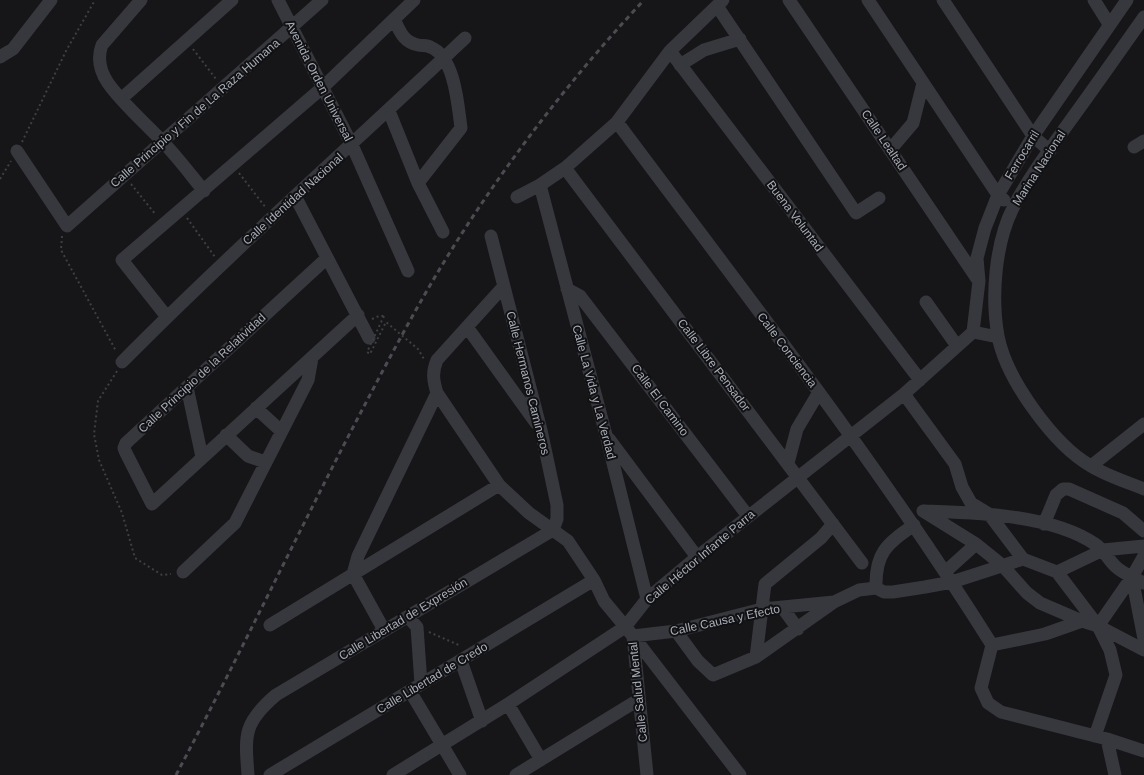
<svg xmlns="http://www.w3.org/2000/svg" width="1144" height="775" viewBox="0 0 1144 775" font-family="Helvetica,sans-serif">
  <rect width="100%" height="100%" fill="#161618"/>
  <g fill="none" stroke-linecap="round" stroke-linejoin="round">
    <path stroke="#3d3f44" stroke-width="2" stroke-dasharray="2 3" stroke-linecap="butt" d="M193,49L216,79
      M22,142L66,51L95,0
      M239,173L266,208
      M0,179L11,161
      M131,184L156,215
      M187,218L215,257
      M62,236L61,250L116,351
      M372,319L379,316H384
      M117,371L98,401L94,434L99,460L122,513L135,558L162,575L171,574
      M429,632L461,646"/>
    <path stroke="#37383d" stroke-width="13" d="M141,0L102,45C97,58 100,71 108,83C122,103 143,121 160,139C176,155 190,174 204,191
      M278,0L352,145L408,271
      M789,0L978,280
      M868,0L998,195L1004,200
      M943,0L1033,136L1050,151
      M1094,0L1109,24
      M717,6L856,213L879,198
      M1144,17C1118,54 1092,91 1065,128C1047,153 1028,179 1014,206C995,242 991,297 998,336C1006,379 1054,445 1091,466C1107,476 1127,482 1144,489
      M394,19C400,31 403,42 418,45C422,46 427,45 430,47C455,56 458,106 461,128L418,183
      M670,51L920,380
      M0,57L13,49L51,0
      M680,65L704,50L740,39
      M121,99L232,0
      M389,111L418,183L443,232
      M617,122C745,294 878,463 992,645L981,688L988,703L1001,712L1107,739L1144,751
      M1134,147L1144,141
      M890,150L913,123L923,83
      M17,151L67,226L322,0
      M565,168L862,563
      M540,185L606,435L647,599
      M295,196L369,338
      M517,197L540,185L565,168L617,122L670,51L723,0
      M327,258L126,443L124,448L126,453L152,504L358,315
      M504,286L437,360C432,372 433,380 437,393L499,485L529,513L568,541L594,580L604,601L633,636L647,775
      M567,289L580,296L748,516
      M926,302L957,346
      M167,317L122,260L322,88L414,0
      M467,327L536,423
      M973,332L979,281L977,258L985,228L998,195L1033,136L1127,0
      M973,332L998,337
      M122,362C233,250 351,146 465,38
      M187,387L202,457
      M904,394L955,464L962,487L971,503L989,514L1023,559L1057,572L1098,626L1110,650L1116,675L1095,736
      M256,408L281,431
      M226,435L248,456L265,462
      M609,439L697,557
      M788,463L797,429L819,392
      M1091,466L1144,424
      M923,511L976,544L1002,565L1027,593L1040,603L1082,621L1098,626L1144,650
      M924,511C976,513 1050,514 1095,544C1104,550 1108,559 1115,566C1123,574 1135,578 1144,583
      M1044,524L1056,495L1063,489H1069L1123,513L1144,531
      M183,572L235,523L308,380L312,358
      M945,572L976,544
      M1057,572L1103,550L1144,546
      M1132,577L1144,639
      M876,588C875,552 887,544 914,525
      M782,607L798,629
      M408,617L417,627L421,684
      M270,625L499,485
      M1098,626L1132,577L1144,556
      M384,630L353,574L358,556L437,393
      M676,631L698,661L713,675L756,657L834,602
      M992,645L1045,634L1082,621
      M756,657L765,584L821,538L833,524
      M461,661L482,721
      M410,691L460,775
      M508,704L541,760
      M1107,739L1115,775
      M248,775C245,735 243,723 276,695L553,530L557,519V505L541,430L491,236
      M270,775L594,580
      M393,775L508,704L625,627L647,599L697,557L904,394L973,332
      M516,775L638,700
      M740,775L633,636L676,631L762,609L834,602L859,590L876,588L884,592H893L925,587L952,582L1023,559"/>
    <path stroke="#4a4c52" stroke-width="3" stroke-dasharray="5 4" stroke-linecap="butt" d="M176,775C236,662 291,547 350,433C381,374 412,314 447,257C504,165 570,79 644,0"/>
    <path stroke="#3d3f44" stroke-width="2" stroke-dasharray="2 3" stroke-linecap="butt" d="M384,316L367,352L370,354L386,322L418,349L424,359"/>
  </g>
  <g text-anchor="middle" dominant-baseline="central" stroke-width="4" stroke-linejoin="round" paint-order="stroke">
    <g font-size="12" fill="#a8adb8" stroke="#111113">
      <text transform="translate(319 81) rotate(63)">Avenida Orden Universal</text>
      <text transform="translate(195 113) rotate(-41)">Calle Principio y Fin de La Raza Humana</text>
      <text transform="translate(884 140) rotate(56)">Calle Lealtad</text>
      <text transform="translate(1022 155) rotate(-59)">Ferrocarril</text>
      <text transform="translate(1039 168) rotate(-57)">Marina Nacional</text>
      <text transform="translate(293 199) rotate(-42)">Calle Identidad Nacional</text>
      <text transform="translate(795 216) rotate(53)">Buena Voluntad</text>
      <text transform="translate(787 350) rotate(53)">Calle Conciencia</text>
      <text transform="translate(714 365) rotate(53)">Calle Libre Pensador</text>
      <text transform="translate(202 373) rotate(-43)">Calle Principio de la Relatividad</text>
      <text transform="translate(528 383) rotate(76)">Calle Hermanos Camineros</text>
      <text transform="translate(594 392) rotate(75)">Calle La Vida y La Verdad</text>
      <text transform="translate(660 400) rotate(53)">Calle El Camino</text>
      <text transform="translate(700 557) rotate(-40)">Calle Héctor Infante Parra</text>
      <text transform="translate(403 619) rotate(-31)">Calle Libertad de Expresión</text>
      <text transform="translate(725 620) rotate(-12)">Calle Causa y Efecto</text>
      <text transform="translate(432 678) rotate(-31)">Calle Libertad de Credo</text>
      <text transform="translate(638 692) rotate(-96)">Calle Salud Mental</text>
    </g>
  </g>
</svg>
